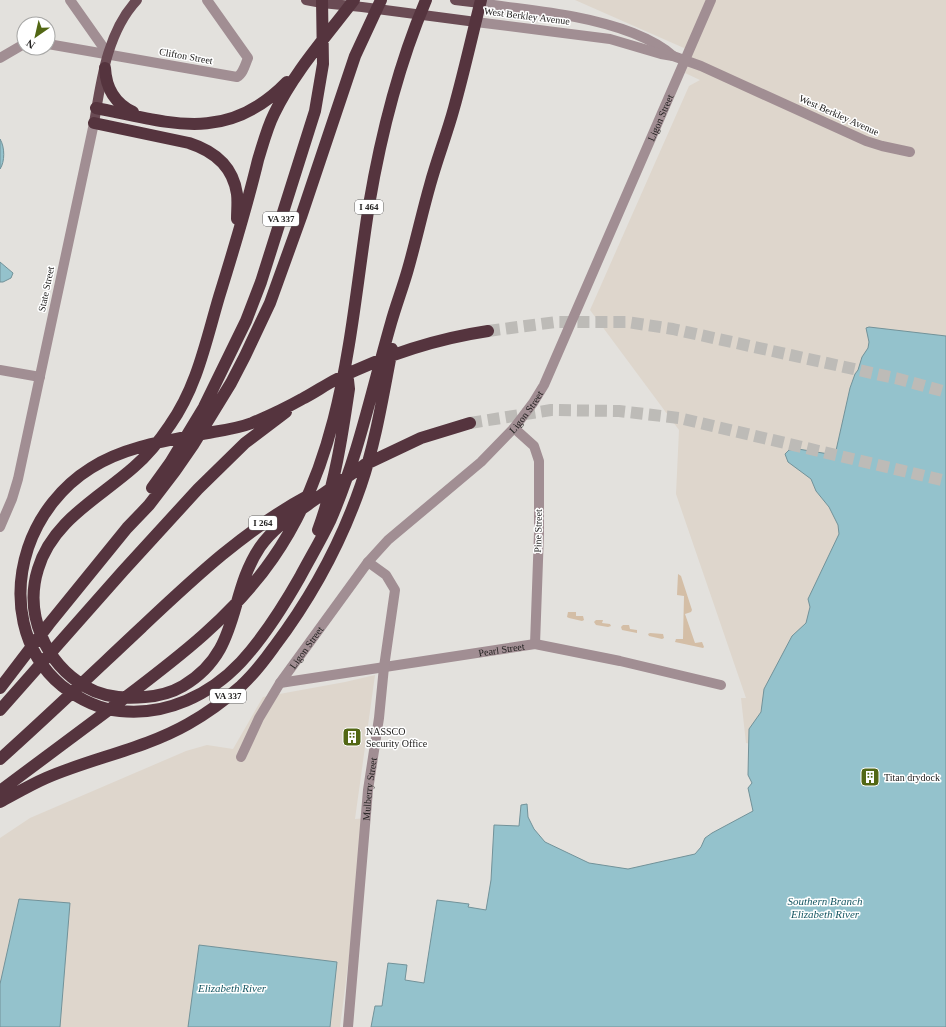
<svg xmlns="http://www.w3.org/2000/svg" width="946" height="1027" viewBox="0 0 946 1027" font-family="'Times New Roman',serif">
  <rect width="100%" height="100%" fill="#e3e1dd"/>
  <path fill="#ded6cc" d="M575,0H946V861L758,745L746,743L741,698H746L676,494L679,430L590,310L689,86L700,80L685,73L693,52Z
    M375,675L355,819L367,818L340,1027H0V838L30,818L186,751L207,745L233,749L263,697L345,682Z"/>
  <path fill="#d4bea6" d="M678,574L681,576L692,610L691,612L685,614L695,643L702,642L704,647L703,648L675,642L676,639H683L684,596L677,595Z
    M568,612H576V616H583L584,620L582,621L569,618L567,617Z
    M596,620H603L602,623L610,624L611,626L608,627L596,625L594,622Z
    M623,625H629L630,629L637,630V633L622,630L621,627Z
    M650,633L663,634L664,638L662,639L649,636L648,634Z"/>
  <path fill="#94c2cc" stroke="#729299" d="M0,139C5,147 5,162 0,169Z
    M0,262L13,273L11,278L3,282H0Z
    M869,327L946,336V1027H371L375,1006H382L388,963L407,965L405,980L424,983L437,900L469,904L468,907L486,910L491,880L494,825L519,826L521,805L527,804L528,817L534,829L545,842L589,863L628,869L695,854L701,847L705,838L712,833L753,811L748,788L752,783L748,775L749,729L761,712L764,689L792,636L806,623L810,607L808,599L839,534L838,525L829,507L816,491L811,479L788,462L785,454L789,450L798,449L835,455L850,388L855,374L858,370L862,357L868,348L869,342L866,328Z
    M19,899L70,903L60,1027H0V984Z
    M199,945L337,962L330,1027H188Z"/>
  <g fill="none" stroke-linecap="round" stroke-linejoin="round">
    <path stroke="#bdbbb7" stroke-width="12" stroke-dasharray="12 6" stroke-linecap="butt" d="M488,331L556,322H627L673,329L899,379L946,392
      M470,423L551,410L619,411L679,418L946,481"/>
    <g stroke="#a18e93" stroke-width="10">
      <path d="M70,0L108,54"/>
      <path d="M480,3C532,11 584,14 633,33C648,39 661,45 673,56"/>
      <path d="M476,22L610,39L661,54L673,56L701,66L866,141L882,146L910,152"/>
      <path d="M48,44L237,77C243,74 245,65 248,58L207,0"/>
      <path d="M0,58L24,44"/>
      <path d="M0,370L40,377"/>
      <path d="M514,428L534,446L539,461V533L535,644"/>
      <path d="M0,527L12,499L18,479L94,123"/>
      <path id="s1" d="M280,683L535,644L620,661L721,685"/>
      <path id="s2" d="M241,757L259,718L280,683L368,562L388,540L481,462L514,428L533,403L544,385L711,0"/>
      <path id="s3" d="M348,1027L368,790L379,718L384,667L395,590L386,575L368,562"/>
    </g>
    <path stroke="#6a4b54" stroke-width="10" d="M306,0L322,3L362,7L476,22
      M455,0L480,3
      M94,123C101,81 107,32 137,0"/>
    <path stroke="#55343e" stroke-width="12" d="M354,0C326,37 294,72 274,114C267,128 263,144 258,160C247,206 233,252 219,297C206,341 197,387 170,425C160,440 148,455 134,467C99,498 52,521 38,569C24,614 45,663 86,687C103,697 125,699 145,697C158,696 171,693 183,686C242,651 227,596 260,547C274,527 294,515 313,501C330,489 347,477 363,466
      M481,0C472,36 464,72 454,108C447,134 437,159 430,185C422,213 416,241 408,269C403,287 396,305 391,323C372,389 358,457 330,521C321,540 310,558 300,577C283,607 264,637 241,662C210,695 166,716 120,711C98,709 79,699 62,686C21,652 12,597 28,548C39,515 62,486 91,468C127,445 172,440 213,432C226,430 239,428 252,423C269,416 286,408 302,399C314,393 325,385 337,379C386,355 434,339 488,331
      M105,68C106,88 114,103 133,112
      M96,108C171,123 227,144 287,82
      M94,123L189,143C214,151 233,166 237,194C238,202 237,211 237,219
      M364,465L421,438L470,423
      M152,488L170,463L204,407L246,321L261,282L315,111L323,64L322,0
      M318,530C335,484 342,437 349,389L348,380
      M0,688L49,624L127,528L149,505L175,471L193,445L231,383L245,356L270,303L301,217L355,56L381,0
      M0,710L123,571L198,489L245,443L286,412
      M0,759C48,716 95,671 142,627C194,578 247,528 311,494
      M0,791C38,763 76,734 114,706C172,662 231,619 273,558C345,455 350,326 369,205C381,134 398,66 426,0
      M0,802C15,794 30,785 46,778C92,758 144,749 188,724C206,714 225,700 241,686C253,675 264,661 274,647C311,598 341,543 361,485C376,441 383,395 392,349"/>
  </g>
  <defs>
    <g id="building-square" transform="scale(1)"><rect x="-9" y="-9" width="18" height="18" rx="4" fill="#526714" stroke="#fff"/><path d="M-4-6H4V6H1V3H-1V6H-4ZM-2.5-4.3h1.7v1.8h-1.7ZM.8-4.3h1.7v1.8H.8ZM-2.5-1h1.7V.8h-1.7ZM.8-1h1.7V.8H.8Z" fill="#fff"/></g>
  </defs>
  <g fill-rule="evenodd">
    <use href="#building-square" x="352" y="737"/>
    <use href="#building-square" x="870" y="777"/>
  </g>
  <g text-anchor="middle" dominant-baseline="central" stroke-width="3" stroke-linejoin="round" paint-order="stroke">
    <g fill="#fff" stroke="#656464" stroke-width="1">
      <rect x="355" y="200" width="28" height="14" rx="3"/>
      <rect x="263" y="212" width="36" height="14" rx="3"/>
      <rect x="249" y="516" width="28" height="14" rx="3"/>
      <rect x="210" y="689" width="36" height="14" rx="3"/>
    </g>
    <g font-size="9" font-weight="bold" fill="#232221">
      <text x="369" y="207">I 464</text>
      <text x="281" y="219">VA 337</text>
      <text x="263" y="523">I 264</text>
      <text x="228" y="696">VA 337</text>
    </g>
    <g font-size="10" fill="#232221" stroke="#fff">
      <text transform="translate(527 16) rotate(7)">West Berkley Avenue</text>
      <text transform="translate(186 56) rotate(10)">Clifton Street</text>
      <text transform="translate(839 115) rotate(24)">West Berkley Avenue</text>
      <text stroke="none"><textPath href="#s2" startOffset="776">Ligon Street</textPath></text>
      <text transform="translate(46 289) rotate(-78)">State Street</text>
      <text stroke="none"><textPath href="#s2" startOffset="452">Ligon Street</textPath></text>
      <text transform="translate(538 531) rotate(-89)">Pine Street</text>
      <text stroke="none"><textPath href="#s2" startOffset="128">Ligon Street</textPath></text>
      <text stroke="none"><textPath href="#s1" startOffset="224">Pearl Street</textPath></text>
      <text stroke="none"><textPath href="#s3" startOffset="239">Mulberry Street</textPath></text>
    </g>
    <g font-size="10" fill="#232221" stroke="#fff" text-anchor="start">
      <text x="366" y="731">NASSCO<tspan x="366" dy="12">Security Office</tspan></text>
      <text x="884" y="777">Titan drydock</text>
    </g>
    <g font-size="11" font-style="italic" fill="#165662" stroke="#fff">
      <text x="825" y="901">Southern Branch<tspan x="825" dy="13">Elizabeth River</tspan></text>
      <text x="232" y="988">Elizabeth River</text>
    </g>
  </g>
  <g transform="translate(36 36) rotate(214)"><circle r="19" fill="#ffffff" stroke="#a7a7a6"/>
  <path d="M0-3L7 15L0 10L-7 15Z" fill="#526714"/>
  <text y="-6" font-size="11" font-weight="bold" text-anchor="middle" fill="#232221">N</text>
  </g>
</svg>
